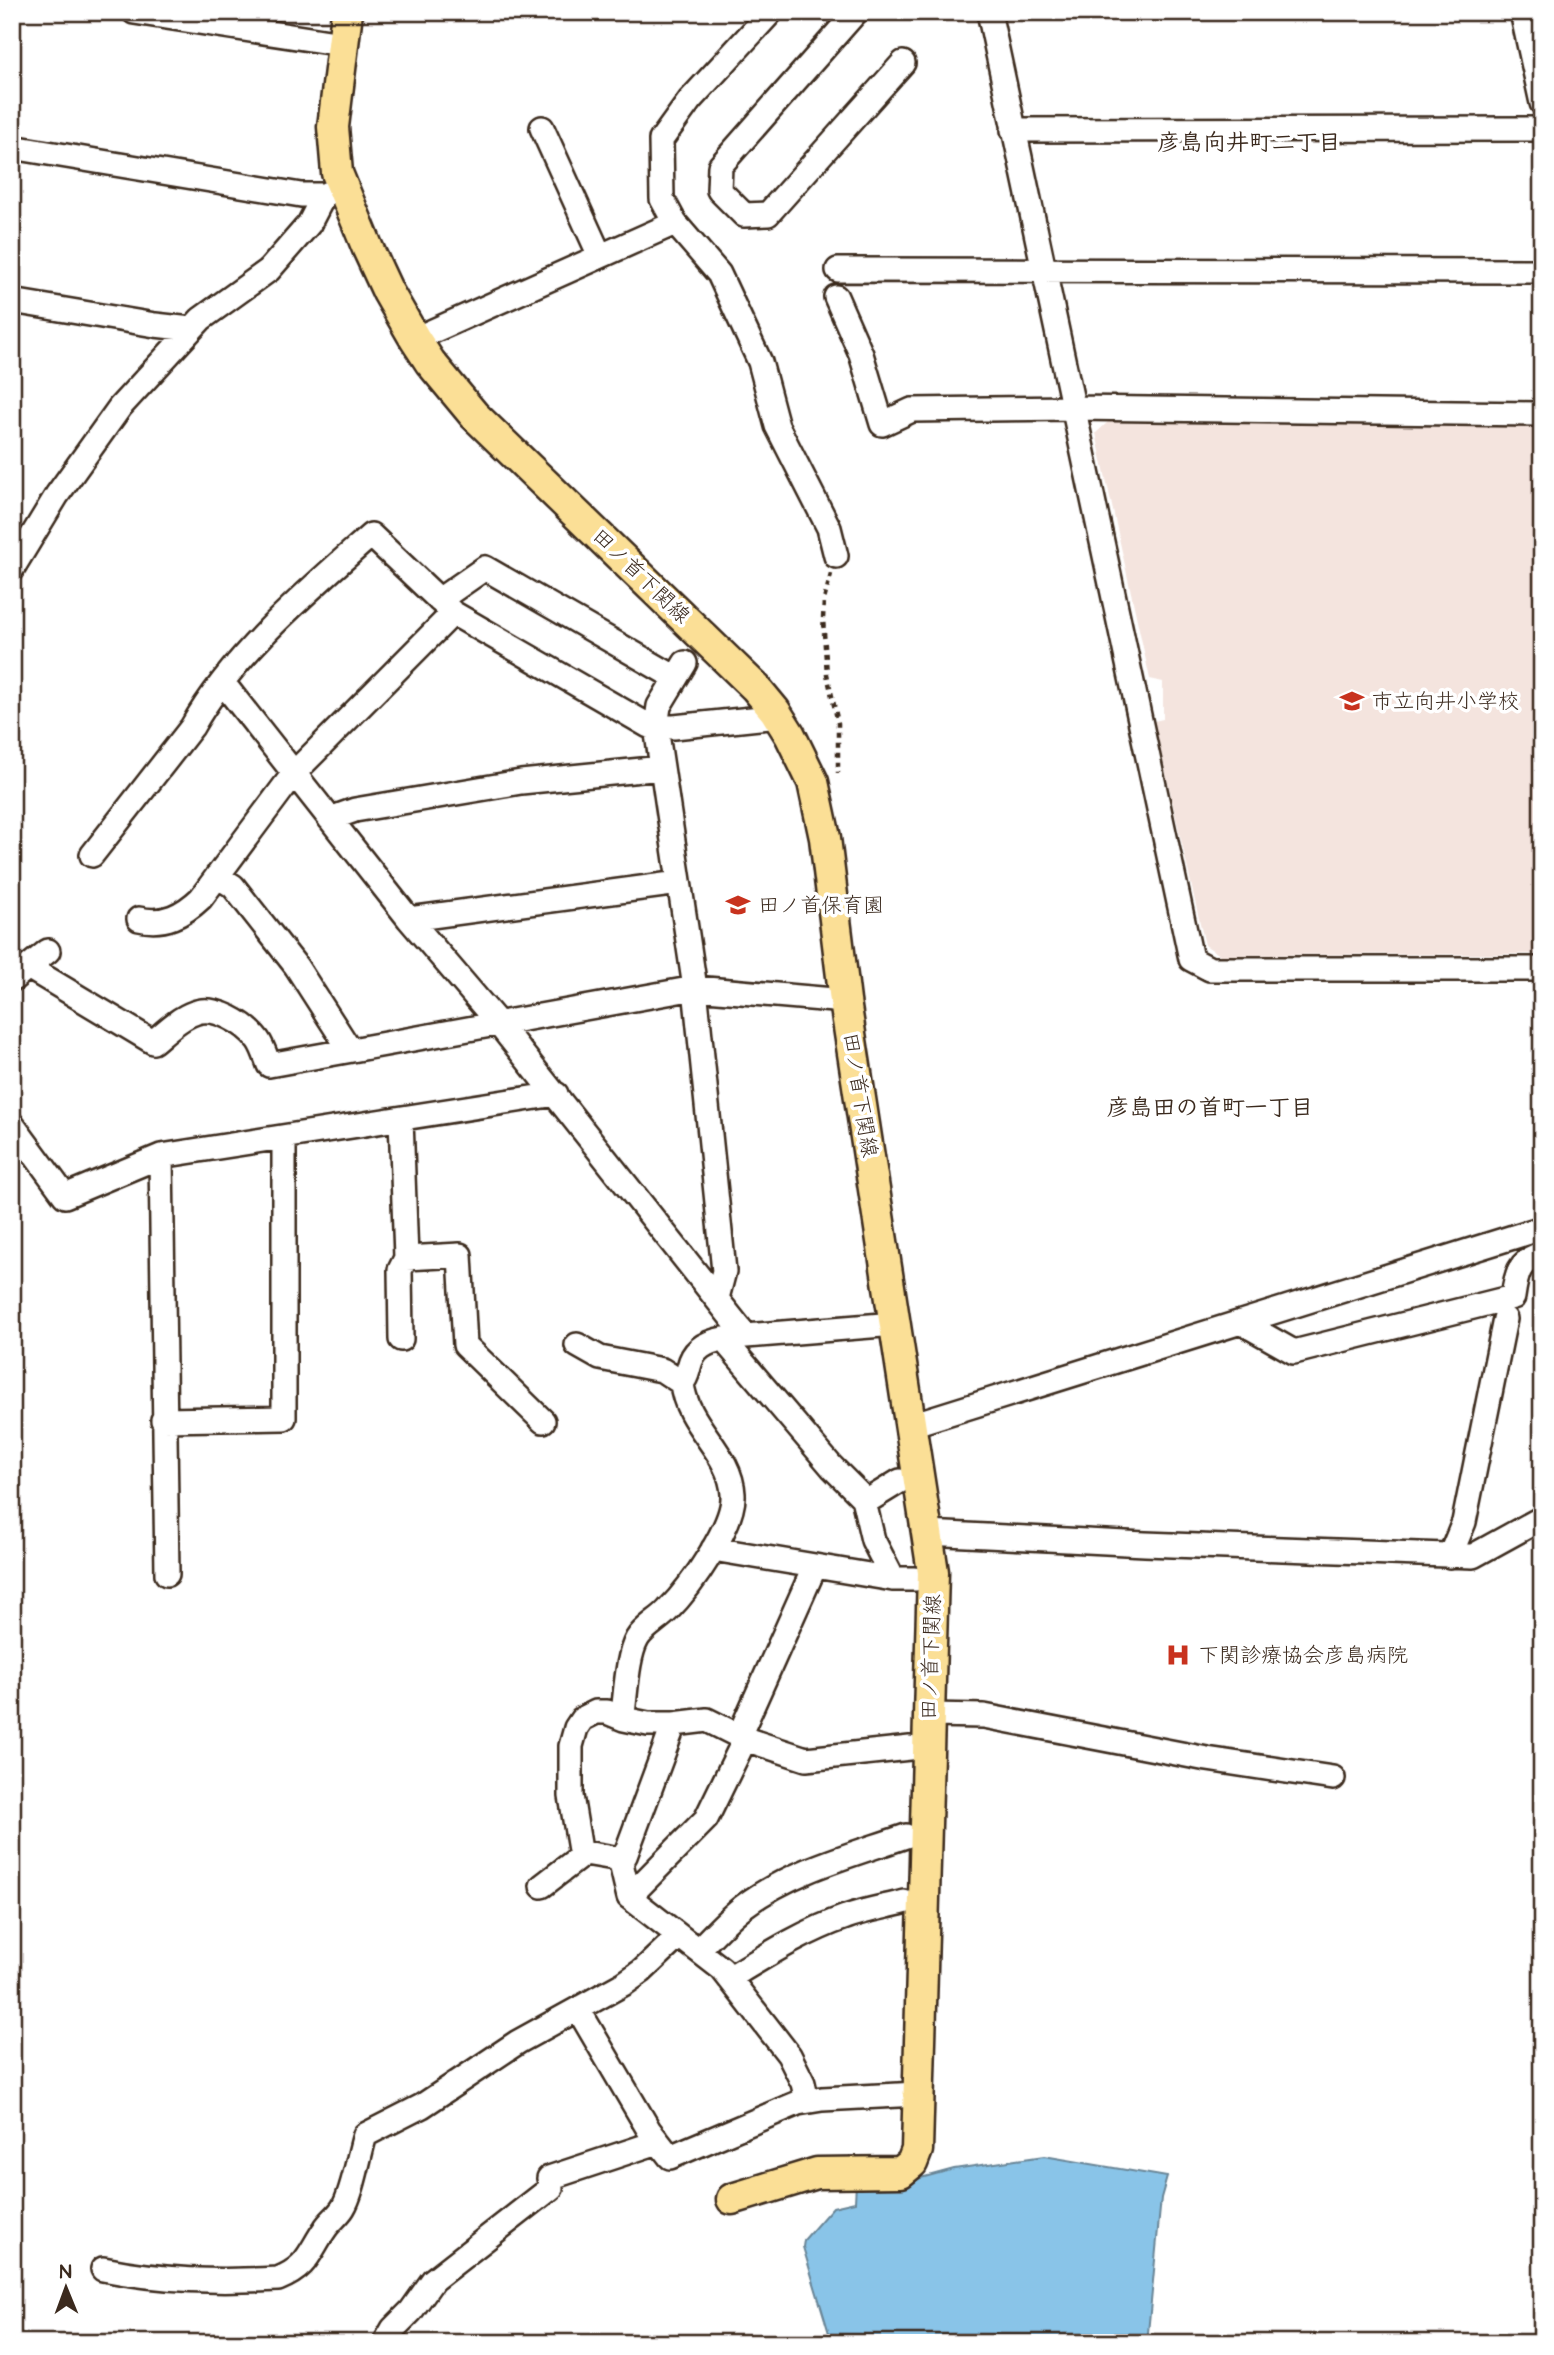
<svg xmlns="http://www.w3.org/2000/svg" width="1554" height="2355" viewBox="0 0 1554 2355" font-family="'Architects Daughter','Klee One',sans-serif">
  <rect width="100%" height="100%" fill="#fff"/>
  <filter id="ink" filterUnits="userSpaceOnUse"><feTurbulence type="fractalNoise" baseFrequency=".0143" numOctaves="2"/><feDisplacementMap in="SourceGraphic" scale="14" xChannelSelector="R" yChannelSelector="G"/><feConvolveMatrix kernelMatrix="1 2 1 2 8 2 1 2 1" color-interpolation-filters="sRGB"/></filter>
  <g filter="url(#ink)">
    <path fill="#f4e4de" d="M1108,422L1542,425V954L1220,955L1205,945L1154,721L1163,719V682L1150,679L1096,433Z"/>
    <path fill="#89c4e8" stroke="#6a8697" stroke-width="2" d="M1044,2156L1167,2177L1161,2198L1147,2343H832L803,2247L804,2240L833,2207L855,2202L856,2183L906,2182L954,2169Z"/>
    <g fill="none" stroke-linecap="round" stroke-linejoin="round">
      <g stroke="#3b2a1e" stroke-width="28">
        <path id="minor" d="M134,12L342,44
          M771,12L690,100L661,140L662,199L675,223L719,274L760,362L777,426L829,528L836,556
          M856,12L720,166L719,190L744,215L768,214L903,63
          M989,12L1191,959L1210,969H1542
          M1522,12L1542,103
          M542,128L600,256
          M1013,130L1542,129
          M12,147L301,195H324L336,189
          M838,270L1542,271
          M836,297L861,354L882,424L912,410L1075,408L1542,414
          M12,301L155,325L191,329
          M415,339L675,223
          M12,569L57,495L120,407L201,319L269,270L309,224L324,195
          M439,600L485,568L676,678
          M685,663L659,706L656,727L695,988L724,1271L717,1298
          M223,683L409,919L498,1023L746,1336L895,1324
          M330,819L355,810L521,782L662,768
          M92,855L192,727C233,654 309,590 371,535L453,613L649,726L674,727L779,716
          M217,876L233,886L296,966L350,1050
          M139,919C164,925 183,915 201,898L295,772L453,613
          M409,919L679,883
          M28,967L153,1042C165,1032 179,1018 194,1013C214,1004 246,1024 258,1040C263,1047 266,1057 269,1065L695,988L845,1001
          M13,979L48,951
          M401,1119L406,1258L460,1255L465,1345L543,1421
          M12,1124L65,1196L161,1156L556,1094
          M161,1156L167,1574
          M1241,1322L1294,1352L1513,1297C1516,1276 1518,1260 1542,1254
          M401,1339L400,1270L406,1258
          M577,1345L600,1358L662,1370L682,1383C687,1377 687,1374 689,1367C693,1349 706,1342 723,1339L832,1467L863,1498L869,1500L900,1481
          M163,1420L284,1418V1138
          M911,1425L1542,1228
          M863,1498L873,1540L893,1579
          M927,1533L1145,1544L1473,1556L1542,1518
          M713,1549L893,1579H914
          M1450,1556L1464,1522L1505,1319
          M929,1715L984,1716L1207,1759L1333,1778
          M618,1716L623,1713C626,1692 627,1657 637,1639C644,1627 659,1620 668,1610C690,1588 735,1525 733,1494C731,1452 686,1426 682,1383
          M739,1736L815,1566
          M581,1856L571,1796V1746L576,1728L582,1719L596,1712H607L624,1719L648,1724H674L707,1720L745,1739L806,1759L910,1748
          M620,1859L625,1856L674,1724
          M542,1886L585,1853L620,1859L629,1897L722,1969L789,2055L803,2083L807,2101
          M629,1897L706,1819L745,1739
          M698,1950C713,1935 728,1918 744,1906C792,1870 852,1855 906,1836
          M729,1978C767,1955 805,1931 846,1917C865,1910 885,1907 904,1902
          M578,2009L649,2130L670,2157L798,2103L822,2099L918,2094
          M103,2269C163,2281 217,2282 278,2279C308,2267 309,2252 325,2229C330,2221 338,2216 343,2208C353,2192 359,2154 365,2135L422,2106L518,2042L625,1983L642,1971L679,1936
          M385,2343L393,2329L411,2311L433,2280L551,2188L549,2178L658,2142"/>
      </g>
      <g stroke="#3b2a1e" stroke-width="35">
        <path id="major" d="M347,12L333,127L337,173L368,249L388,292L415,339L430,362L474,415L756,688L775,711L790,735L813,782L825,838L845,1001L933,1572L917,2150L912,2163L901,2172L817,2173L732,2199"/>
      </g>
      <path stroke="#3b2a1e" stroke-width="4.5" stroke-dasharray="5 5" stroke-linecap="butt" d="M831,574L824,600L823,619L827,674L838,723V773"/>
      <use href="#minor" stroke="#fff" stroke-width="23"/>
      <use href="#major" stroke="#fbdf96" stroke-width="30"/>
    </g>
  </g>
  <defs>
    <g id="school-bare" transform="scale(1.89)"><path d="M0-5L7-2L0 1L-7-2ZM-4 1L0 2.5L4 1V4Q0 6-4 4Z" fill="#c8321e" stroke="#fff" stroke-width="2.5" paint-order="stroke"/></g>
    <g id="hospital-bare" transform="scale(1.89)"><path d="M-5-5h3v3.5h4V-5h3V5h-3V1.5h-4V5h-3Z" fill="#c8321e" stroke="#fff" stroke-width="2.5" paint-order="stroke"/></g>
  </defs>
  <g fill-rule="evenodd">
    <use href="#school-bare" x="1352" y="701"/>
    <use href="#school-bare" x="738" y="905"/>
    <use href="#hospital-bare" x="1178" y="1655"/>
  </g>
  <g text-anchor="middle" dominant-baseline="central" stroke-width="7" stroke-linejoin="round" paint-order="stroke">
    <g font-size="21" fill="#3b2a1e" stroke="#fff">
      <text transform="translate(641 576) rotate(44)">田ノ首下関線</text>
      <text transform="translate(860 1095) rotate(81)">田ノ首下関線</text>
      <text transform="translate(931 1657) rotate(-88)">田ノ首下関線</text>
    </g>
    <g font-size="21" fill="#3b2a1e" stroke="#fff" text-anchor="start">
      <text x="1372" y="701">市立向井小学校</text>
      <text x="758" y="905">田ノ首保育園</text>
      <text x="1198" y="1655">下関診療協会彦島病院</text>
    </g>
    <g font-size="23" font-weight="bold" fill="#3b2a1e" stroke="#fff">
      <text x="1249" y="143">彦島向井町二丁目</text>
      <text x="1210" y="1108">彦島田の首町一丁目</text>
    </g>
  </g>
  <rect width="1554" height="2355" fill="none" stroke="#fff" stroke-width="42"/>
  <rect x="21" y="21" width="1512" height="2313" fill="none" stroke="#3b2a1e" stroke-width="2.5" filter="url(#ink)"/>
  <g transform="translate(66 2288) rotate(359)" stroke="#ffffff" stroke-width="5" paint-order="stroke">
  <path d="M0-5L12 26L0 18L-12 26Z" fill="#3b2a1e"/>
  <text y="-10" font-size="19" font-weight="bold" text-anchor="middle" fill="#3b2a1e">N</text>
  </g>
</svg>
